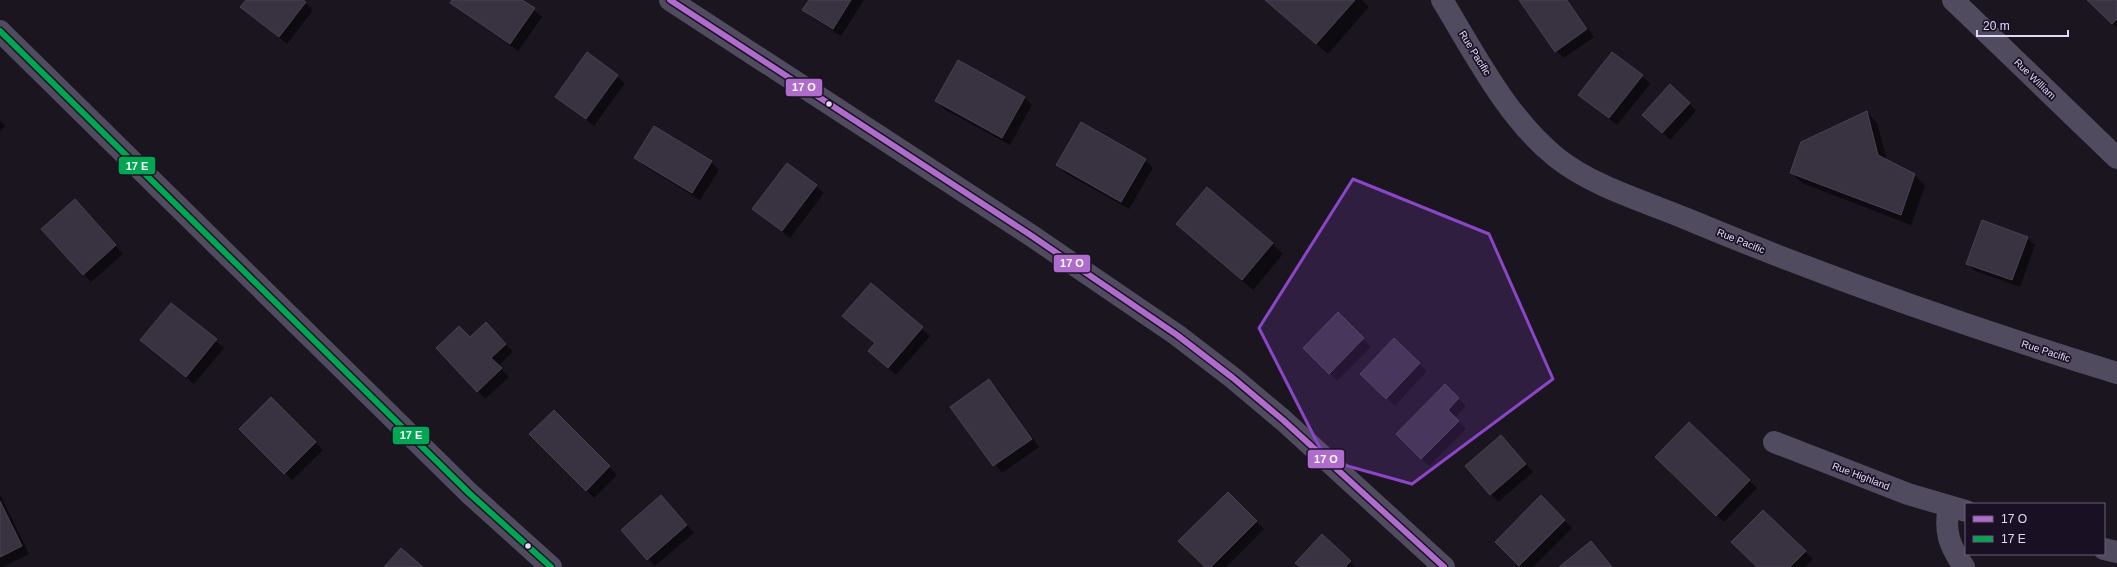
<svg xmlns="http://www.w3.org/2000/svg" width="2117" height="567" viewBox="0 0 2117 567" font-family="Arial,sans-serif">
  <rect width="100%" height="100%" fill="#1a151f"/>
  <path fill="#0007" d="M247,0H302L313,10L287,44L242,7Z
    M453,0H521L542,17L518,51L459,10L451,3Z
    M810,0H864L841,36L811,17L804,10Z
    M1265,0H1362L1369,7L1328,54Z
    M1520,0H1568L1594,37L1564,58L1556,51Z
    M2088,0H2117V28Z
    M587,53L625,83L594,126L556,96Z
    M1642,76L1650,84L1617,125L1580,95Z
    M1024,97L1032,105L1010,145L944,109L936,101Z
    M1689,103L1696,111L1670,140L1651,122Z
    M1867,112L1877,123L1887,160L1915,175L1925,186L1911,225L1802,183L1791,173Z
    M0,120L5,126L0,132Z
    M635,158L711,162L719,170L700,200L643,165Z
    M1145,160L1153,168L1129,209L1065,173L1057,165Z
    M816,186L824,193L790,238L754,209Z
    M82,208L123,254L91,282L43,229Z
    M1177,224L1272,244L1283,254L1253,290Z
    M2027,238L2035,245L2020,287L1975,271L1967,263Z
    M871,284L930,336L896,375L869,351L876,344Z
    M172,304L224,348L194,384L142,340Z
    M1338,314L1371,347L1337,381L1304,348Z
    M493,331L513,352L498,366L509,377L485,399L437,348Z
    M1394,340L1427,371L1395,406L1369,382Z
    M989,381L997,388L1039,447L1002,473L952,408Z
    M1445,385L1466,406L1455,418L1466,429L1429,466L1397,434Z
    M271,399L323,450L292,480L241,429Z
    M554,411L617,475L594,498L531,434Z
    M1689,423L1757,488L1724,522L1656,457Z
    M1501,436L1533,472L1498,502L1491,494Z
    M1228,493L1264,529L1226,567H1206Z
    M0,494L29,554L3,567H0Z
    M1541,497L1572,528L1533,567H1521L1496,542Z
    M669,504L694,533L655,566L648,559Z
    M1763,511L1813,559L1805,567H1758Z
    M1322,536L1350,562L1355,567H1301Z"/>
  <path fill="#393341" stroke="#484152" d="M246,0H303L306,2L279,37L240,7Z
    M452,0H522L535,8L510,44L450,3Z
    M809,0H851L833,29L802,10Z
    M1265,0H1355L1316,44Z
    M1519,0H1567L1587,29L1555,52Z
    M2087,0H2117V19L2112,24Z
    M587,52L618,75L586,119L555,97Z
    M1612,52L1643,75L1609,118L1578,95Z
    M958,60L1025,97L1002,138L935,101Z
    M1670,84L1690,103L1662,133L1642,115Z
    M1867,111L1878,155L1915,174L1901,215L1790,173L1801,142Z
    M1081,122L1146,159L1121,202L1056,165Z
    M654,126L712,161L692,193L634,158Z
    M787,163L817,185L782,231L752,209Z
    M1207,187L1273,243L1242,280L1176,224Z
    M75,199L116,245L83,275L41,229Z
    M1982,220L2028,237L2012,280L1966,264Z
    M871,283L923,327L888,368L868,351L875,343L842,316Z
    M171,303L217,339L186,377L140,340Z
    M1338,312L1364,338L1329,374L1303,348Z
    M486,322L506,344L491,358L502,368L477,392L436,348L459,326L470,337Z
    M1394,338L1420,363L1386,399L1360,374Z
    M989,379L1032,439L993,466L950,407Z
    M1445,384L1459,398L1448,410L1459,421L1421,459L1396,434Z
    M271,397L316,442L284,474L239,429Z
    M554,410L610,466L586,491L529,434Z
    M1689,422L1750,480L1716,516L1655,457Z
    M1501,435L1526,464L1490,495L1465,466Z
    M1228,492L1257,521L1211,567H1205L1178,541Z
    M661,495L687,525L647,560L621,530Z
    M1541,495L1565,520L1519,566L1495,542Z
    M0,501L22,546L0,557Z
    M1763,510L1806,551L1790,567H1757L1731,542Z
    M1322,534L1351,561L1345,567H1300L1295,563Z
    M1591,541L1612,567H1559Z
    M401,548L423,567H384Z"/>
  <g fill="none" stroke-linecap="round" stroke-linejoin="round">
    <path stroke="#514b5f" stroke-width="22" d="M670,0L1029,234L1177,335L1233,378L1283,420L1444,567
      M1442,0C1475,54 1507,118 1557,158C1594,187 1644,201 1687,219C1828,278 1971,328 2117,373
      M1953,0L2117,158
      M0,31L469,493L551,567
      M1774,442L1908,494L1966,511
      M1949,506C1944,532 1949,545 1964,567
      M2104,549L2117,552"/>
    <g stroke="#191123" stroke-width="9">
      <path id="bus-1" d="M670,0L1029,234L1177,335L1233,378L1283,420L1444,567"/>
    </g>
    <g stroke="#191123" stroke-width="9">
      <path id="bus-2" d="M0,31L469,493L551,567"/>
    </g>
    <use href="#bus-1" stroke="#b06ccc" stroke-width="6"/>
    <use href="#bus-2" stroke="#00a651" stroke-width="6"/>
  </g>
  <path fill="#8b46c8" fill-opacity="0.2" stroke="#8b46c8" stroke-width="3" stroke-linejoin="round" d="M1353,179L1489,234L1553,379L1412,484L1326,460L1259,328Z"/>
  <g fill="#e4d8fa" stroke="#191123" stroke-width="1.5">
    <circle cx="829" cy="104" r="3.5"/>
    <circle cx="528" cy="546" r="3.5"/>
  </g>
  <g text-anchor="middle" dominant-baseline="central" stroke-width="3.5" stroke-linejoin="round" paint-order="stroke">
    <g font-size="10" fill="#e4d8fa" stroke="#191123">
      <text transform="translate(1475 53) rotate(58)">Rue Pacific</text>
      <text transform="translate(2035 79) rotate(44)">Rue William</text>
      <text transform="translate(1741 241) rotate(22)">Rue Pacific</text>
      <text transform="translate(2046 351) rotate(18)">Rue Pacific</text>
      <text transform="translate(1861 476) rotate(21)">Rue Highland</text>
    </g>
  </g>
  <g stroke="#191123" stroke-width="1.5">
    <rect x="785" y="78" width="38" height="19" rx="4" fill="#b06ccc"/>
    <rect x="118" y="156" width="38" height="19" rx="4" fill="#00a651"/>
    <rect x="1053" y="254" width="38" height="19" rx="4" fill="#b06ccc"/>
    <rect x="392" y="426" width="38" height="19" rx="4" fill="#00a651"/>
    <rect x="1307" y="449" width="38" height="20" rx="4" fill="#b06ccc"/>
  </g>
  <g font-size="11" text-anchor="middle" font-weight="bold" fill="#fff">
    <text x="804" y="91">17 O</text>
    <text x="137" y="170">17 E</text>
    <text x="1072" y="267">17 O</text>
    <text x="411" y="439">17 E</text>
    <text x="1326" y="463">17 O</text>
  </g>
  <rect x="1965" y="503" width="140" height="52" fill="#191123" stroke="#6a6179"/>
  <rect x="1973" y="516" width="20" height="6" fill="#b06ccc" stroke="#6a6179"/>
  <text x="2001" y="523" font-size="12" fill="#e4d8fa">17 O</text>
  <rect x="1973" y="536" width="20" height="6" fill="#00a651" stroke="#6a6179"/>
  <text x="2001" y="543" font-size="12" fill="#e4d8fa">17 E</text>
  <path d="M1977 30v6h91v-6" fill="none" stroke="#e4d8fa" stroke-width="2"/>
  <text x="1983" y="30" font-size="12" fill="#e4d8fa" stroke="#191123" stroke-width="3" paint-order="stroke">20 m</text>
</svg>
